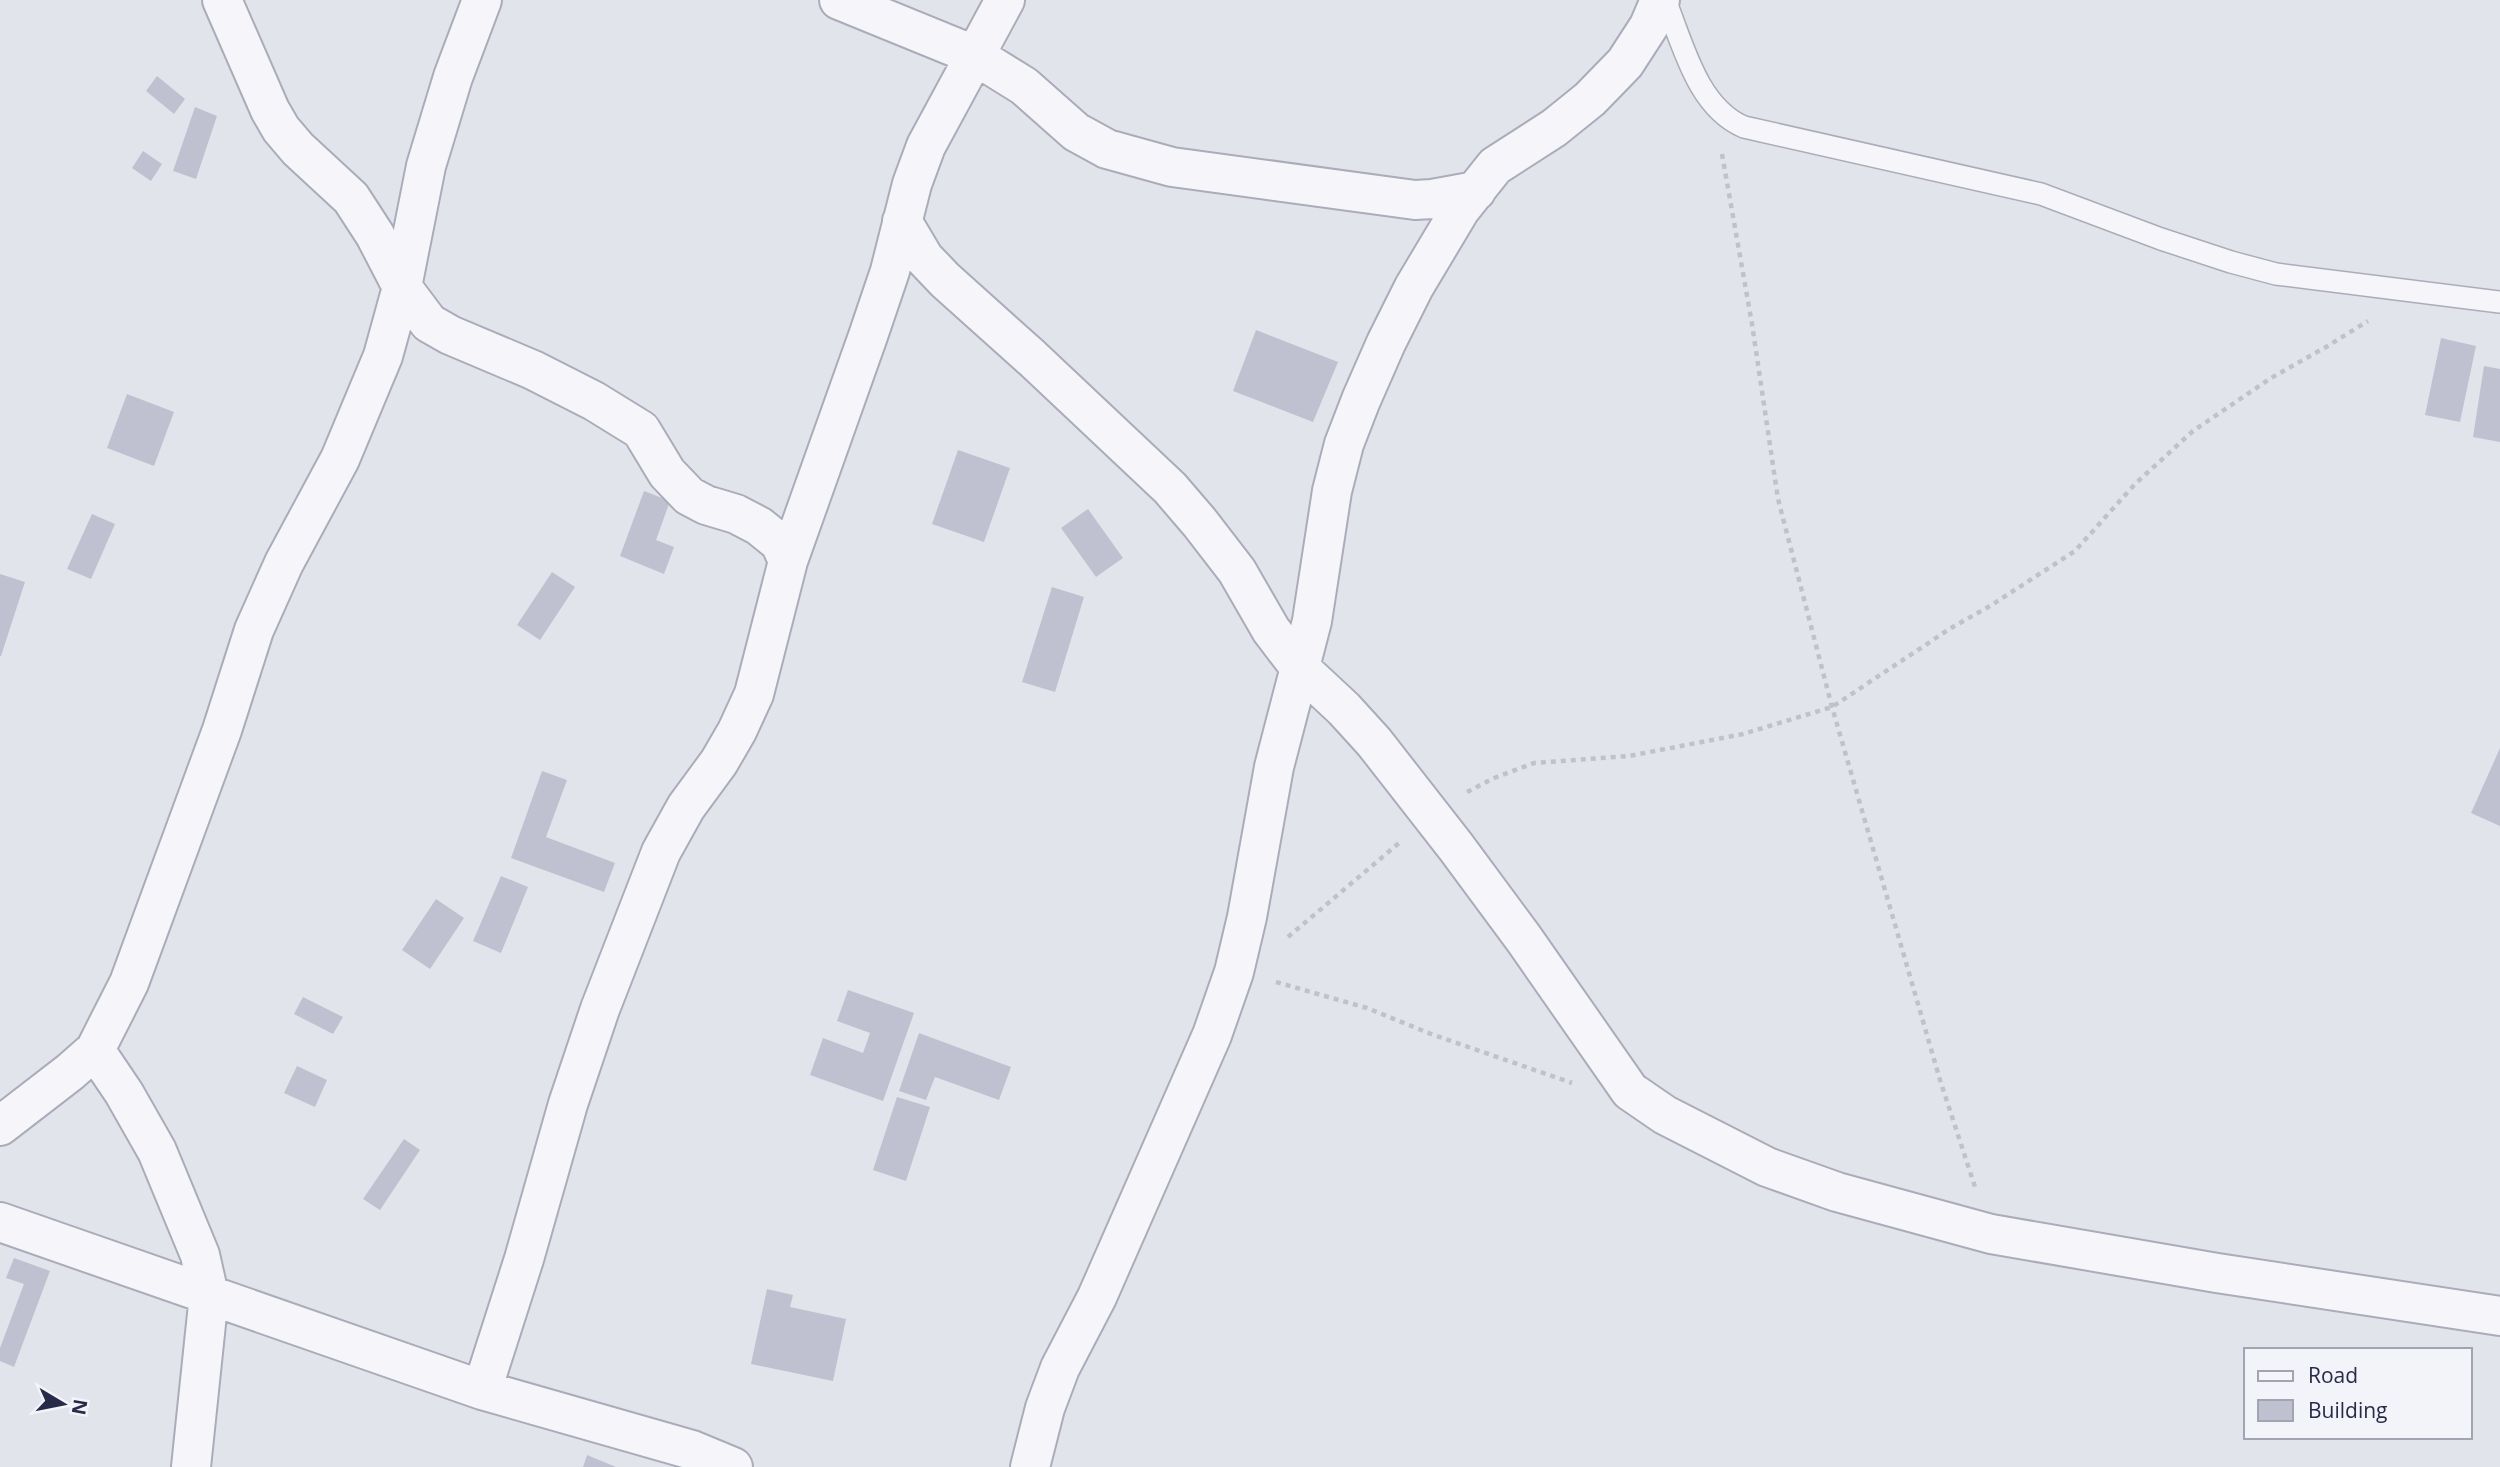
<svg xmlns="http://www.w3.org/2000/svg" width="2500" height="1467" viewBox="0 0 2500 1467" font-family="'Open Sans',sans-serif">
  <rect width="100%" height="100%" fill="#e2e4ec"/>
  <path fill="#bfc1d0" d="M157,76L185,99L174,114L146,91Z
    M195,107L217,116L196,179L173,171Z
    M143,151L162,164L151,181L132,168Z
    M1256,330L1338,362L1313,422L1233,391Z
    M2441,338L2476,346L2460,422L2425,415Z
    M2484,366L2500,369V442L2473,437Z
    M127,394L174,412L154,466L107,448Z
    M958,450L1010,468L984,542L932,524Z
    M644,491L670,501L656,540L674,547L664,574L620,556Z
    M1088,509L1123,558L1096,577L1061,528Z
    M92,514L115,524L91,579L67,569Z
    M552,572L575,587L540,640L517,625Z
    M0,574L25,582L1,656H0Z
    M1052,587L1084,597L1055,692L1022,682Z
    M2500,748V826L2471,813Z
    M542,771L567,780L546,837L615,863L604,892L511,858Z
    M501,876L528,887L501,953L473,941Z
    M436,899L464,918L430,969L402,950Z
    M848,990L914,1013L883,1101L810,1075L823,1038L863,1053L870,1033L837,1021Z
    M303,997L343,1017L333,1034L294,1014Z
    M919,1033L1011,1067L999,1100L935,1077L926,1100L899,1091Z
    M297,1066L327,1080L315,1107L284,1093Z
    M897,1097L930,1107L906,1181L873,1170Z
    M404,1139L420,1150L380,1210L363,1199Z
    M14,1258L50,1271L14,1367L0,1361V1348L24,1284L6,1278Z
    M767,1289L793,1295L790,1307L846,1319L833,1381L751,1364Z
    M587,1455L616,1467H583Z"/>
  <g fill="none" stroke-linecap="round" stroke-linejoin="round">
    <g stroke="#aaacba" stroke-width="24">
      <path id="service" d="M1665,0C1683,44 1697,107 1744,127L2041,194L2161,239L2231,262L2276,274L2500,302"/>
    </g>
    <g stroke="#aaacba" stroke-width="42">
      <path id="minor" d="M222,0L270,110L281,129L298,149L351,198L375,235L402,287L429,323L450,335L533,370L594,401L641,430L667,473L689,496L706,505L736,514L759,526L780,543L788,561
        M839,0L974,55L1024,86L1076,132L1107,149L1172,167L1415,200L1432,199L1476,191
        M902,221L924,258L945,280L1032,358L1170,488L1200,523L1237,571L1271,630L1300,668L1344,709L1374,742L1456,847L1524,939L1630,1091L1665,1115L1767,1167L1837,1192L1991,1234L2217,1273L2500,1316
        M95,1050L124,1093L157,1151L200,1255L209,1295L191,1467
        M0,1126L70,1072L95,1050L129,983L222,730L254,630L284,563L340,459L383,356L402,287L426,166L453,77L482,0
        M0,1222L482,1390L692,1450L733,1467
        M482,1390L524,1259L568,1104L600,1009L661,852L686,807L719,762L737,731L754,694L788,561L868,336L890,271L912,184L926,146L1005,0
        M1030,1467L1045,1408L1060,1368L1097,1297L1212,1035L1234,972L1247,917L1274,767L1312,621L1332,491L1344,444L1361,400L1386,343L1414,287L1460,210L1495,166L1554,128L1590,99L1625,63L1649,26L1660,0"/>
    </g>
    <path stroke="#c0c1cb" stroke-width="4.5" stroke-dasharray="5 5" stroke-linecap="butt" d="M1722,154L1752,324L1778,499L1832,707L1940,1080L1975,1187
      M1467,792L1494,778L1534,763L1629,756L1712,740L1743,734L1832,707L1951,628L1990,606L2075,551L2135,484L2193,431L2271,378L2326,347L2368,321
      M1288,937L1399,843
      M1276,982L1367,1008L1431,1034L1572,1083"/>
    <use href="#service" stroke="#f6f6fa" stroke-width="21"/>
    <use href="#minor" stroke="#f6f6fa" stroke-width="38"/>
  </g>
  <rect x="2244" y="1348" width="228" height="91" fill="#f3f4f9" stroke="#a2a4b2" stroke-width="2"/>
  <rect x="2258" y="1371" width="35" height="10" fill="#f6f6fa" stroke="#a2a4b2" stroke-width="2"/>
  <text x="2308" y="1383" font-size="21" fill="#282b47">Road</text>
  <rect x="2258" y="1400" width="35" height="21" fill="#bfc1d0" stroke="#a2a4b2" stroke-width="2"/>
  <text x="2308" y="1418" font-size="21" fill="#282b47">Building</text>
  <g transform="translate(63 1404) rotate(100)" stroke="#f3f4f9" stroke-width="5" paint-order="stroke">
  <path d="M0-5L12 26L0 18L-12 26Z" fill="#282b47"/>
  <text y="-10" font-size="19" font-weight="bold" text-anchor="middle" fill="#282b47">N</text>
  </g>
</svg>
